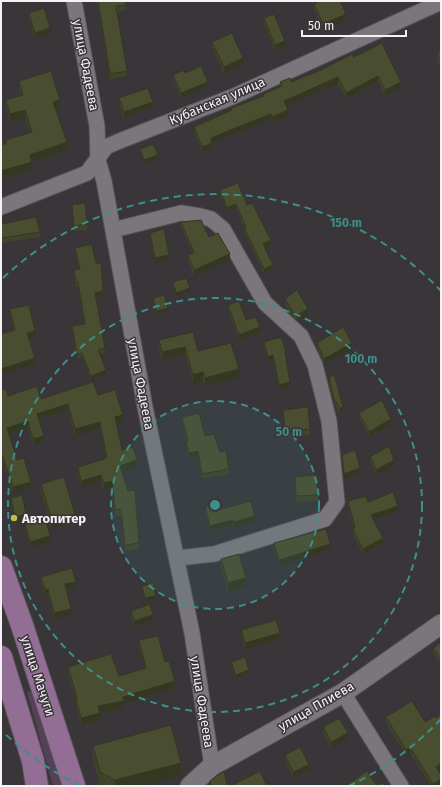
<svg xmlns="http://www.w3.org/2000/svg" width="442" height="787" viewBox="0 0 442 787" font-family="'Fira Sans',sans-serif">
  <rect width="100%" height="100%" fill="#393539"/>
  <path fill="#554157" d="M33,690L64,786H53L27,692Z"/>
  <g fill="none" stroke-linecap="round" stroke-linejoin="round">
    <g stroke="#575457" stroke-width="17">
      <path id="minor" d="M74,1L97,126L98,160L104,181L145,407L192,633L212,766
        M1,207L87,173L106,147L117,142L232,97L441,2
        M113,230L181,213L200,216L211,219L223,229L265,303L301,336L315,365L329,421L337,502L325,519L214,554L178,558
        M343,693L401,786"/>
    </g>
    <g stroke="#575457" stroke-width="21">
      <path id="tertiary" d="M190,786L212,766L343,693L441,624"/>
    </g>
    <g stroke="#575457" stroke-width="24">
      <path id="primary" d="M1,567L22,625L74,786
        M1,657L33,761L37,786"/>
    </g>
    <use href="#minor" stroke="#7b767b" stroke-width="15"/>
    <use href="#tertiary" stroke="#7b767b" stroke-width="19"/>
    <use href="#primary" stroke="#926e95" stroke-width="22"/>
  </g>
  <path fill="#40432a" d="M97,1H125L126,10L117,12L127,71V76L110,79Z
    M314,4L346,20L323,30L314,10Z
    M29,13L50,34L35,38L29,19Z
    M264,18L285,46L275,51L264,24Z
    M212,42L243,64L224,73L212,47Z
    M441,51V69L437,61V53Z
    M354,57L401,87L385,96L378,81L346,98L338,83L286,106L288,116L272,122L271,120L233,134L212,143V148L202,152L194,132V127L231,111V108L263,96V94L280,87V82H291Z
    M185,73L208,86L181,98L173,79V75Z
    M19,81L60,108L56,109L67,150L32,162V170L1,179V145L6,143V140L30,132L25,118L10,122L6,108V100L21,96L19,89Z
    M119,98L153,107L124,118L119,104Z
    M140,149L158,158L144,163L140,152Z
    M220,190L247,205L271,244L265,247L273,269L264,273L244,232V228L236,208L227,211L220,193Z
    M72,205L87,224V230L74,231Z
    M181,222L209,237L230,260L194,276L188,261V255L192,253L181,227Z
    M1,224L40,232V237L1,243Z
    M150,233L169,260L155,263L150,238Z
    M75,248L103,295L96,297L105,348V353L100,354L106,374L91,380L82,357L77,358L72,331V326L84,324L78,287H76L74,270L79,269L75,253Z
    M173,282L190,291L176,296L173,285Z
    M153,298L168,311L156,314L153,301Z
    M285,299L308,315L297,320L291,315L285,304Z
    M228,305L246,320L260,332L239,340L228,310Z
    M10,309L35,337L29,338L35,364L1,375V334L14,331L10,315Z
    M159,340L198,351L239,377L205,386L203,380L193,383L185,354L162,360L159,348Z
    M264,342L286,356H285L290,387L279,389L273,360L268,361L264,347Z
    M317,343L352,349L324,364L317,349Z
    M329,378L343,412L340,414L334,404L329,384Z
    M1,390L8,396L41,399L98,395L123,422L116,423L122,450L137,467L121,471L139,543V550L125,551L121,516H115L112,487L104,490L101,481L81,487L78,474V467L106,459L100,428L75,436L68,410L39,420L44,442L33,445L28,428L9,433L17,460L31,488L13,493L1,458Z
    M283,410L310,429V435L285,437Z
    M359,413L391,425L369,437L359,418Z
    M182,417L205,436L220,452L229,469V474L202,479L198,456L189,458L186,447V442H187L182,422Z
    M370,457L394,466L376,475L370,462Z
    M295,477L318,495V501L296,502Z
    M41,484L75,522L52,529L41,492Z
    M11,498L26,520L15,522L11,503Z
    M348,501L398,511L373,519L383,543L363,554L353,534V529L354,528L348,506Z
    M205,507L218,510L255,521L234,528L233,525L210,531L205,513Z
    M25,523L50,542L30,547L25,528Z
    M274,543L330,549L279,566L274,549Z
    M221,559L246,586L228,591L221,567Z
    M41,577L76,587L66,590L71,615L54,619L48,595L45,596L41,582Z
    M131,611L153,620L134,627L131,617Z
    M241,630L280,639L245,649L241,635Z
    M139,640L165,662L175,688L124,703V708L100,713V720L81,725L76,705V699L68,674V667L119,676L145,668L139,647Z
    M441,642V665L433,653V648Z
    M231,662L249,673L236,678L231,664Z
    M441,714V769L438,771L441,775V784L438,786H431L410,753L406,755L386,723V717L425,722L436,718Z
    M323,727L348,738L331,748L323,733Z
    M93,746L181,776L144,786H100L93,760Z
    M285,755L309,770L293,778L285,760Z"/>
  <path fill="#343722" d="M345,1H353L345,4Z
    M346,14V20L323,30V24Z
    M50,28V34L35,38V33Z
    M285,41V46L275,51V45Z
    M243,58V64L224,73V67Z
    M378,76V81L346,98V93Z
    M338,77V83L284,107V101Z
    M208,82V86L181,98V93Z
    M401,82V87L385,96V90Z
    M60,100V108L53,110V102Z
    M153,102V107L124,118V112Z
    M25,110V118L10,122V114Z
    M288,110V116L272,122V117Z
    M271,114V120L233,134L212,143V148L202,152V147L211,138L233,129Z
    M67,142V150L32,162V170L1,179V171L30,155Z
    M158,155V158L144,163V160Z
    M236,204V208L227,211V208Z
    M271,240V244L263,248V244Z
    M230,254V260L194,276V270Z
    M169,255V260L155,263V258Z
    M273,265V269L264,273V269Z
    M190,288V291L176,296V293Z
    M103,291V295L95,297V293Z
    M168,308V311L156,314V311Z
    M308,309V315L297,320V315Z
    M260,327V332L239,340V335Z
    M35,331V337L27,339V333Z
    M352,343V349L324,364V359Z
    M185,347V354L162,360V352Z
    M273,355V360L268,361V357Z
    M35,358V364L1,375V369Z
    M239,369V377L205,386V378Z
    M106,370V374L91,380V376Z
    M203,372V380L193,383V375Z
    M290,382V387L279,389V385Z
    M68,404V410L37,420V414Z
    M343,407V412L340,414V408Z
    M123,415V422L115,424V417Z
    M391,419V425L369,437V432Z
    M28,421V428L7,434V428Z
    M100,422V428L75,436V429Z
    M44,436V442L33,445V439Z
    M198,451V456L189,458V453Z
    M137,460V467L120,472V466Z
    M394,460V466L376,475V470Z
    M360,468V473L344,479V474Z
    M101,475V481L81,487V481Z
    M112,481V487L104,490V483Z
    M31,482V488L13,493V487Z
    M398,506V511L371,520V515Z
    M26,514V520L15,522V517Z
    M75,514V522L52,529V521Z
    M255,516V521L234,528V522Z
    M233,520V525L210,531V526Z
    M50,536V542L30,547V542Z
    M383,538V543L363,554V549Z
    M330,544V549L279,566V560Z
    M246,578V586L228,591V583Z
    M76,582V587L65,590V584Z
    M48,589V595L45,596V590Z
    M156,596V599L145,601V598Z
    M71,609V615L54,619V613Z
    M153,615V620L134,627V621Z
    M280,633V639L245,649V643Z
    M249,670V673L236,678V675Z
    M175,681V688L124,703V708L100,713V720L81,725V718L98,706L123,697Z
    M348,733V738L331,748V742Z
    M410,747V753L406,755V750Z
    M181,763V776L144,786H115V780Z
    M441,763V769L436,772V767Z
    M309,765V770L293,778V772Z
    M441,779V784L438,786H433V784Z"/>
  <path fill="#4a4e31" stroke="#343722" d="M98,1H125L126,5L116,6L127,71L110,74Z
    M320,1H340L346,14L323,24L314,4Z
    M44,8L50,28L35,33L29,13Z
    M274,14L285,41L275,45L264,18Z
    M232,33L243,58L224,67L212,42Z
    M382,43L401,82L385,90L378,76L346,93L338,77L284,101L288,110L272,117L271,114L233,129L211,138L212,143L202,147L194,127L232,110L231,108L264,96L263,94L282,86L280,82L290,78L291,82L321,70L352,54L354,57Z
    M441,51V61L437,53Z
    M201,66L208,82L181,93L173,75L184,70L185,73Z
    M51,71L60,100L53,102L67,142L30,155L32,162L1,171V145L7,143L6,140L32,132L25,110L10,114L6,100L23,95L19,81Z
    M148,88L153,102L124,112L119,98Z
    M153,144L158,155L144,160L140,149Z
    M238,183L247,205L252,203L271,240L263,244L273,265L264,269L244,228L246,227L236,204L227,208L220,190Z
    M85,203L87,224L74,226L72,205Z
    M36,217L40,232L1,238V224Z
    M201,220L209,237L218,233L230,254L194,270L188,255L194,253L181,222Z
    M164,229L169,255L155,258L150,233Z
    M87,245H92L96,263H101L103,291L95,293L105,348L98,350L106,370L91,376L82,353L77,354L72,326L85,324L78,282H76L74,270L80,269L75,248Z
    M186,278L190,288L176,293L173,282Z
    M297,290L308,309L297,315L291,309L285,299Z
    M164,295L168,308L156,311L153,298Z
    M239,301L246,320L256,317L260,327L239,335L228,305Z
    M29,305L35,331L27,333L35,358L1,369V334L15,330L10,309Z
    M343,327L352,343L324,359L317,343Z
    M193,332L198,351L231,343L239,369L205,378L203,372L193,375L185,347L162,352L159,340Z
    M281,337L286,351L285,352L290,382L279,385L273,355L268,357L264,342Z
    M334,374L343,407L340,408L334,399L329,378Z
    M93,382L98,395L115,390L123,415L115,417L122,450L133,447L137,460L120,466L128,491L135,490L139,543L125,545L121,509L115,510L112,481L104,483L101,475L81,481L78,467L107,458L100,422L75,429L68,404L37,414L44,436L33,439L28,421L7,428L17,460L24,458L31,482L13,487L1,452V390L6,389L8,396L37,386L41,399Z
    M382,400L391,419L369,432L359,413Z
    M308,407L310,429L285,431L283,410Z
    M199,413L205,436L214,434L220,452L226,451L229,469L202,474L198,451L189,453L186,442L188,441L182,417Z
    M389,446L394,460L376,470L370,457Z
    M355,450L360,468L344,474L342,455Z
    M316,475L318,495L296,496L295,477Z
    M64,477L75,514L52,521L41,484Z
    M393,492L398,506L371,515L383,538L363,549L353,529L355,527L348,501L366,496L368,502Z
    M22,495L26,514L15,517L11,498Z
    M251,501L255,516L234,522L233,520L210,526L205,507L217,504L218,510Z
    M45,518L50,536L30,542L25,523Z
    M326,529L330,544L279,560L274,543Z
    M239,554L246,578L228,583L221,559Z
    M72,568L76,582L65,584L71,609L54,613L48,589L45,590L41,577Z
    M153,583L156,596L145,598L142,586Z
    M150,604L153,615L134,621L131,611Z
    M276,620L280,633L245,643L241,630Z
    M158,636L165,662L169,661L175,681L123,697L124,701L98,706L100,713L81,718L76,698L77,697L68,667L111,654L119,676L146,668L139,640Z
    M441,642V660L433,648Z
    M245,657L249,670L236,675L231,662Z
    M412,701L425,722L435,716L436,718L441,714V763L436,767L441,775V779L433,784L410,747L406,750L386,717Z
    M339,718L348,733L331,742L323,727Z
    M171,725L181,763L115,780L100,772L93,746Z
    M300,747L309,765L293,772L285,755Z
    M224,771L227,786H211L210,781Z
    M260,771L267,786H230Z
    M367,771L377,786L382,782L385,786H346Z"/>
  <circle cx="215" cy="505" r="104" fill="#3d8f89" fill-opacity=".12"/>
  <g fill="none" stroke="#3d8f89" stroke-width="2" stroke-dasharray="7 5">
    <circle cx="215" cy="505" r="104"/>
    <circle cx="215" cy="505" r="207"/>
    <path d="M441 719A311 311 0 0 1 349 786M81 786A311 311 0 0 1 3 732M3 278A311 311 0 0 1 441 291"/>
  </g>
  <circle fill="#b6c149" stroke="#393539" stroke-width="1.5" cx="14" cy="518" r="4"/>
  <g text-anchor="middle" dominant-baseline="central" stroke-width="3" stroke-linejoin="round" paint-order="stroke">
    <g font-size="13" fill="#f5f2f5" stroke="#393539">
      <text transform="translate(86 65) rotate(79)">улица Фадеева</text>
      <text transform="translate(217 101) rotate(-23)">Кубанская улица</text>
      <text transform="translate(141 384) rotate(79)">улица Фадеева</text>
      <text transform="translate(38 676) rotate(72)">улица Мачуги</text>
      <text transform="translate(202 702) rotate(81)">улица Фадеева</text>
      <text transform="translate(316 706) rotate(-30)">улица Плиева</text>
    </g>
    <g font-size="13" font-weight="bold" fill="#f5f2f5" stroke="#393539" text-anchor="start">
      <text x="22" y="518">Автопитер</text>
    </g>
  </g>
  <circle cx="215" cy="505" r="6" fill="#3d8f89" stroke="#393539" stroke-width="2"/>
  <g font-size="12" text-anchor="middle" font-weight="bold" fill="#3d8f89" stroke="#393539" stroke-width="3" stroke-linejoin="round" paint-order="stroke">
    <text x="346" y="227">150 m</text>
    <text x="361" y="363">100 m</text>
    <text x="289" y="436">50 m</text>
  </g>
  <rect width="442" height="787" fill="none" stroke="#f5f2f5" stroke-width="4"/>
  <path d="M302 30v6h104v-6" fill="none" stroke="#f5f2f5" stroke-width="2"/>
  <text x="308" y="30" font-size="12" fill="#f5f2f5" stroke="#393539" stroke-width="3" paint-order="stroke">50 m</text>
</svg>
